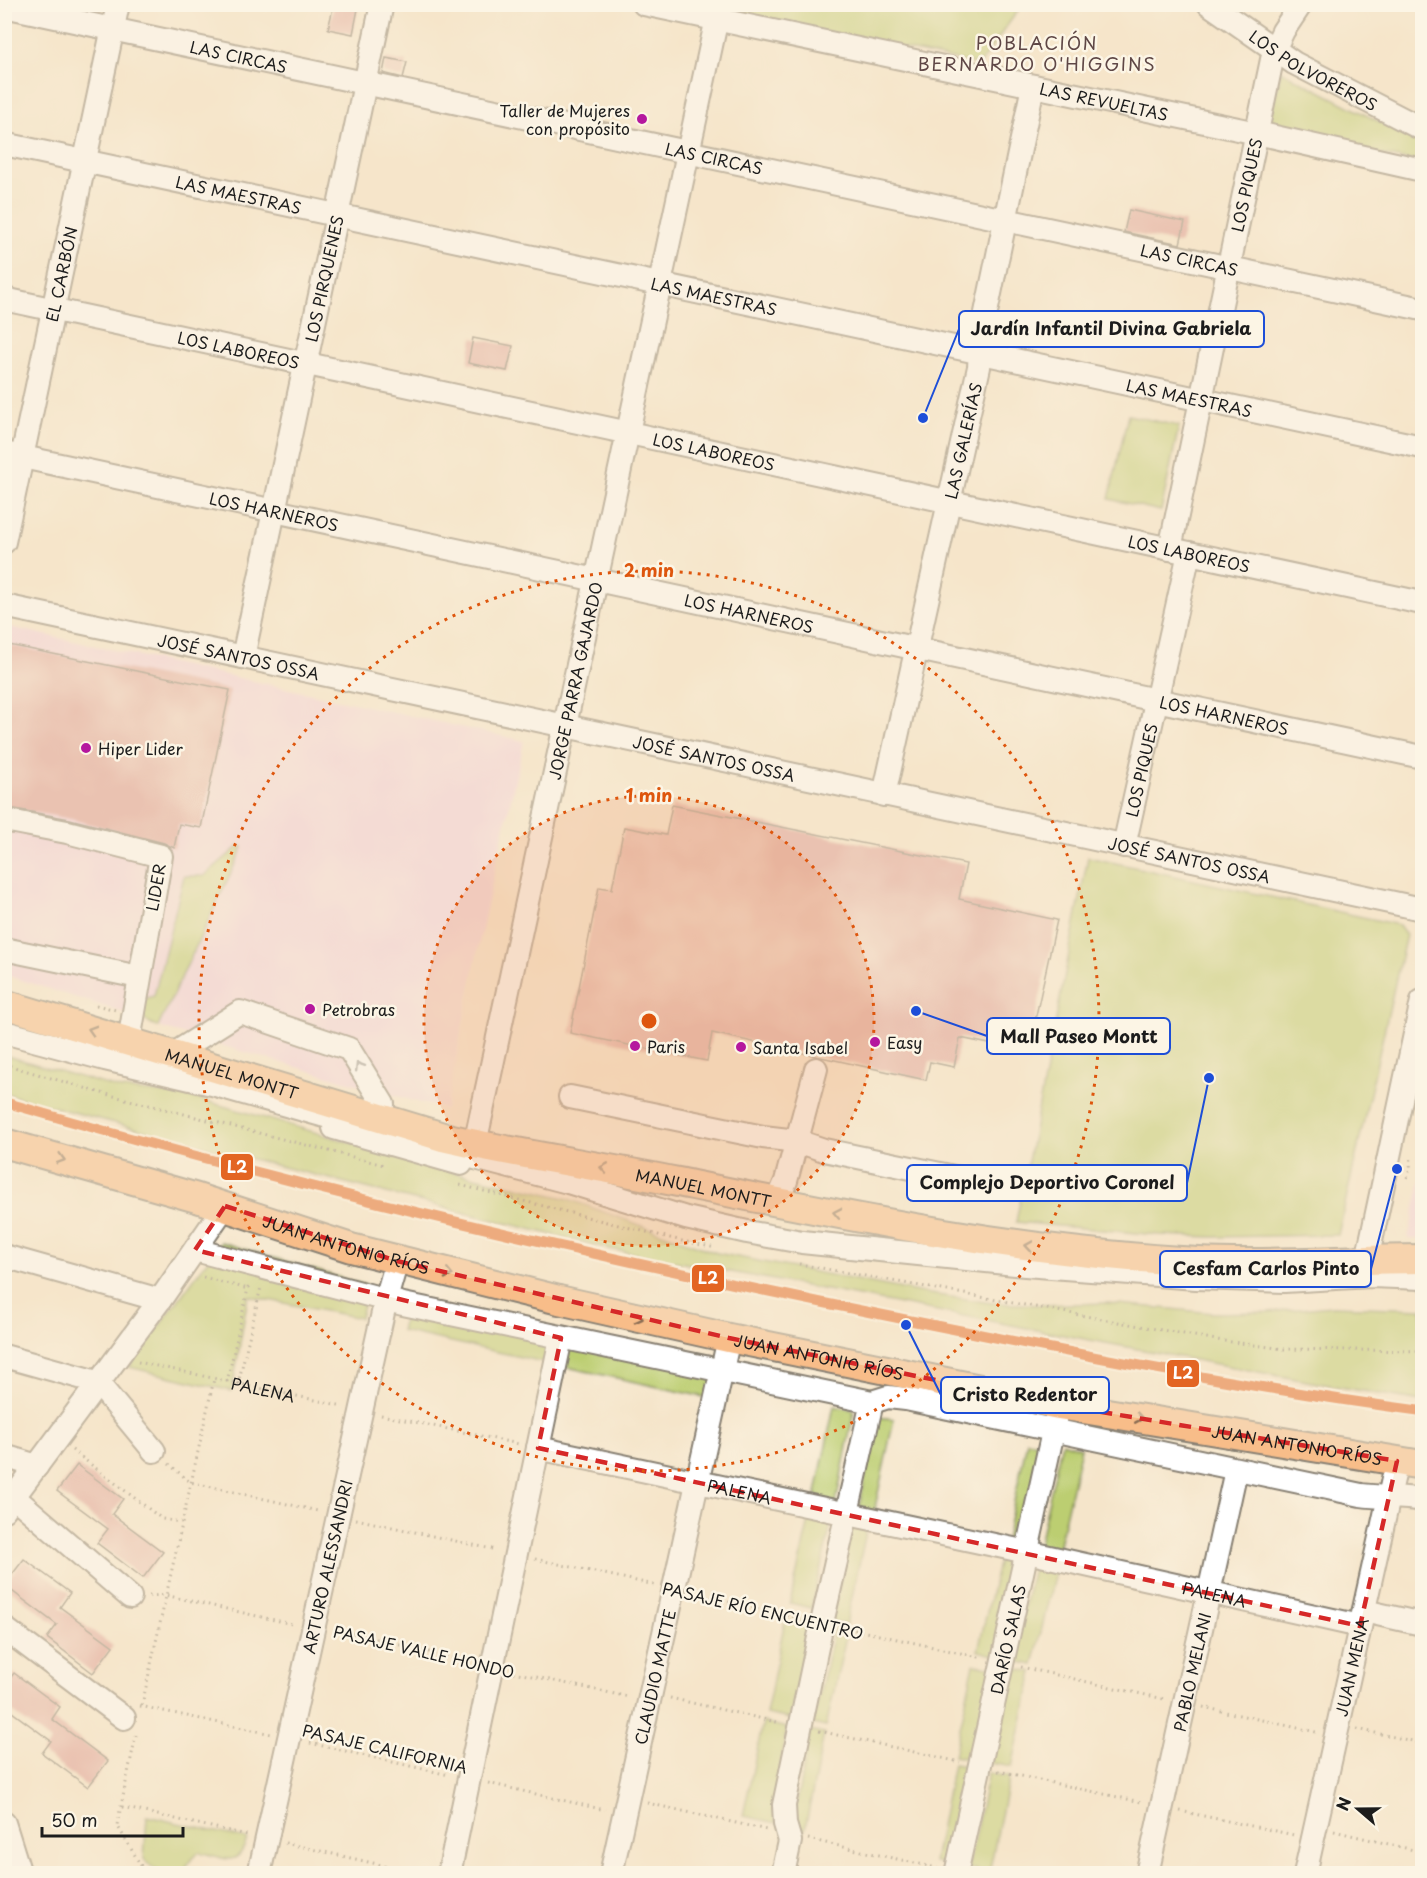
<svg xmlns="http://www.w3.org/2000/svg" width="1427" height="1878" viewBox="0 0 1427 1878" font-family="'Playpen Sans',sans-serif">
  <rect width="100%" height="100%" fill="#fcf5e5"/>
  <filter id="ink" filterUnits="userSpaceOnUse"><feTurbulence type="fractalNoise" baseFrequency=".0167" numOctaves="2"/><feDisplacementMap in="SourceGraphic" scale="12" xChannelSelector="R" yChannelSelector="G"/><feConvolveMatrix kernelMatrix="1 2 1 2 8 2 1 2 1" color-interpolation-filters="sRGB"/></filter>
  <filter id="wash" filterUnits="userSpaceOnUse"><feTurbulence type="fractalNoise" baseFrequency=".008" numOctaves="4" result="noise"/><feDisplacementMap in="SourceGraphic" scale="24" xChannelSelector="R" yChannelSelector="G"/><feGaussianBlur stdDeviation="1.35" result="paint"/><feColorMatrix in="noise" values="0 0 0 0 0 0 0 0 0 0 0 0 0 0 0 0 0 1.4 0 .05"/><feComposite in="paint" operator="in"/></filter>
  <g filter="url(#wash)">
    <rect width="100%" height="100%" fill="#f5e5ca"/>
    <path fill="#f2cfe1" d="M5,626L524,741L485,914L446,1110L158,1027L140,1018L5,975Z
      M1422,1176V1239H1408Z"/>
    <path fill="#bcce71" stroke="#6c7546" stroke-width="1.5" d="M733,4L1022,5L979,65L731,12Z
      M1281,71L1422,144V163L1267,131Z
      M1128,415L1179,426L1161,511L1109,499Z
      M239,846L243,847L158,1027L140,1018L142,999L154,996L184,876H204Z
      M1088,857L1399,925L1406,935L1338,1235L1212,1237L1159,1235L1016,1222Z
      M4,1055L121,1089L188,1096L457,1173L565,1198L717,1253L923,1293L992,1303L1041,1305L1108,1303L1213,1313L1268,1312L1332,1306L1422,1309V1401L1317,1383L610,1249L275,1165L27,1100L5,1093Z
      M221,1242L368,1286L360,1318L248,1296L232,1391L129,1367Z
      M408,1299L718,1368L709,1398L401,1331Z
      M834,1406L854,1410L835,1508L814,1503Z
      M877,1417L894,1419L874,1512L859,1508Z
      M1027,1441L1042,1444L1021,1547L1005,1544Z
      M1062,1442L1081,1448L1057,1553L1038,1548Z
      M811,1512L833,1517L811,1608L790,1603Z
      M853,1520L868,1523L846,1624L832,1621Z
      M1001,1550L1021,1554L998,1656L978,1651Z
      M1036,1556L1058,1561L1033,1665L1011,1660Z
      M785,1620L809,1624L790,1719L766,1714Z
      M834,1629L847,1632L826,1727L813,1724Z
      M974,1664L993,1668L973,1760L954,1756Z
      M1011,1667L1033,1672L1012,1767L990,1763Z
      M763,1722L787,1728L773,1810L777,1823L743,1816Z
      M810,1731L824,1734L805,1829L795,1827L794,1817Z
      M953,1764L972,1767L953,1865L934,1862Z
      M988,1773L1009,1777L989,1873L968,1868Z
      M147,1816L247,1839C238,1870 224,1857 199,1852L187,1865L186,1873C164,1874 159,1876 144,1859Z"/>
    <g id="blocks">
      <path fill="#dc9893" d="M334,4H359L353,34L328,29Z
        M386,58L407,62L403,78L383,73Z
        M1129,210L1185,222L1180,244L1124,232Z
        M473,338L513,346L507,371L468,363Z
        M4,644L230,690L201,828L179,824L174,848L164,843L70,819L4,807Z
        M672,805L966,864L959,899L1057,920L1028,1052L960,1038L954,1067L930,1062L926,1080L712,1033L707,1061L570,1033L599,887L612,889L624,827L666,835Z
        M77,1465L123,1499L112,1514L163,1552L143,1578L97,1543L108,1529L57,1491Z
        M24,1559L70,1593L60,1607L113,1646L93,1673L47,1638L57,1625L4,1585Z
        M14,1673L60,1707L52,1719L108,1761L88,1787L42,1753L51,1741L4,1706V1686Z"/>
    </g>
  </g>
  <g filter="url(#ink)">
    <use href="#blocks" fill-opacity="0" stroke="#888073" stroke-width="1.5"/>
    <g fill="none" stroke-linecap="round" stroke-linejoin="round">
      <g stroke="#888073" stroke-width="26">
        <g id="minor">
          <path id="s2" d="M644,4L1257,133L1422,170"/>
          <path id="s3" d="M1209,4L1294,63L1422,129"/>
          <path id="s4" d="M4,6L1422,309"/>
          <path id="s5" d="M4,144L1422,447"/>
          <path id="s6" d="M4,299L1422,603"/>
          <path id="s7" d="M4,453L1422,757"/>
          <path id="s8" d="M4,542L118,4"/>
          <path id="s9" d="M1170,549L1274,50L1283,31L1301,4"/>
          <path id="s10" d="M4,606L1422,909"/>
          <path id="s11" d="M243,657L382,4"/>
          <path id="s12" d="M884,795L979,367L981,337L1033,86"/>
          <path d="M4,820L67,832L161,856L129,1041"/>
          <path id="s13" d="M1124,846L1189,553"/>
          <path d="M4,949L139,977"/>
          <path d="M4,1032L105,1059L212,1084L353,1124"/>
          <path d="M172,1055L240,1012L349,1049L383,1104L382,1118"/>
          <path d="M570,1097L763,1137L797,1141L824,1150L1003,1187"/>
          <path d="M334,1128L461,1164"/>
          <path id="s14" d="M475,1144L720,4"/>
          <path d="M448,1151L568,1182L686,1218L747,1232L802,1242L1025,1265L1196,1278L1284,1281L1371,1276L1422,1278"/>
          <path d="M777,1202L786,1181L816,1069"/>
          <path d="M195,1250L403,1304L872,1402L888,1397L906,1399L1361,1495C1382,1498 1402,1496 1422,1500"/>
          <path d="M4,1256L160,1300"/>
          <path d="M1367,1260L1422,1001"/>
          <path d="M4,1356L97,1382L154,1451"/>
          <path id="s15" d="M538,1448L1027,1552L1360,1626"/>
          <path d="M4,1456L37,1466"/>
          <path d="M14,1497L130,1597"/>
          <path d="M4,1510L160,1300L225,1206"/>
          <path d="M1364,1611L1422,1624"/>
          <path d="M4,1628L124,1718"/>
          <path d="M4,1823L20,1874"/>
          <path id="s16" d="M259,1874L386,1299L397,1261"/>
          <path d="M449,1874L561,1338"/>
          <path id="s17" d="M611,1874L729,1338"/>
          <path d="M783,1874L790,1841L785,1824L784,1805L822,1623L872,1402"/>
          <path id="s18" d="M956,1874L1056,1418"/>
          <path id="s19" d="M1147,1874L1236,1470"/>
          <path id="s20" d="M1305,1874L1397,1461"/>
        </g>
      </g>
      <g stroke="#888073" stroke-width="32">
        <g id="major">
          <path id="s21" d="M4,1004L443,1137C521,1155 600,1166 678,1182C850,1217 1023,1253 1199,1262C1274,1266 1348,1259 1422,1259"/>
          <path id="s22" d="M4,1143L197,1198L351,1248L559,1300L729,1338L1059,1405L1422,1465"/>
        </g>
      </g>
      <g stroke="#888073" stroke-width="3" stroke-dasharray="1.5 4.5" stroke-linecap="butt">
        <path d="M96,1005L116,1010"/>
        <path d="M4,1064L98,1092L384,1165"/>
        <path d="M1407,1178L1410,1169L1411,1156"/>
        <path d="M460,1185L682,1241L716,1248"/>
        <path d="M799,1264L1217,1340L1284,1349L1422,1351"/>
        <path d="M203,1277L248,1289"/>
        <path id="s1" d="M138,1362L343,1406"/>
        <path d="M227,1382L249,1284"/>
        <path d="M238,1384L261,1287"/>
        <path d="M381,1415L519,1444"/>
        <path d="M72,1450L162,1519L181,1522"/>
        <path d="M169,1464L190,1482L318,1511"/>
        <path d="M356,1519L496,1550"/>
        <path d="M535,1559L655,1585"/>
        <path d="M693,1594L804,1619"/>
        <path d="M149,1596L165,1595L292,1624"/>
        <path d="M843,1627L983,1658"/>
        <path d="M335,1629L474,1663"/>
        <path d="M1021,1667L1164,1699"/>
        <path d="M513,1672L629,1697"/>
        <path d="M670,1698L781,1723"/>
        <path d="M142,1705L214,1379"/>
        <path d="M140,1706L271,1734"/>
        <path d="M1203,1707L1316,1732"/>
        <path d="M1357,1729L1422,1743"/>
        <path d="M819,1731L960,1762"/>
        <path d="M136,1735L117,1825L146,1874"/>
        <path d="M310,1743L449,1775"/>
        <path d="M998,1771L1141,1802"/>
        <path d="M488,1783L605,1810"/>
        <path d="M647,1803L767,1830"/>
        <path d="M122,1807L247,1835"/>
        <path d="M1180,1811L1294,1835"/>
        <path d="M1334,1831L1422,1852"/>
        <path d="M808,1839L937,1868"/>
        <path d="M285,1843L421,1874"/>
      </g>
      <use href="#minor" stroke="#fff" stroke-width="22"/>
      <use href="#major" stroke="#f8bd89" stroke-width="28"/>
      <g stroke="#fcf5e5" stroke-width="15">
        <path id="rail-1" d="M4,1102C299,1189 597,1258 898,1318C1072,1353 1246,1388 1422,1411"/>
      </g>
      <use href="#rail-1" stroke="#e36523" stroke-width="10"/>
    </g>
    <defs><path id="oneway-chevron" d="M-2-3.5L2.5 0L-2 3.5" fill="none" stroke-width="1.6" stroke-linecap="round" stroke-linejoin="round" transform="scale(1.5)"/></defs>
    <g stroke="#8a6c52">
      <use href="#oneway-chevron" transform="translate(92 1030) rotate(-163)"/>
      <use href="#oneway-chevron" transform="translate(61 1159) rotate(16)"/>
      <use href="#oneway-chevron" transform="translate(604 1168) rotate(-170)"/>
      <use href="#oneway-chevron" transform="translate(837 1213) rotate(-169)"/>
      <use href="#oneway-chevron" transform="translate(1029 1246) rotate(-171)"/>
      <use href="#oneway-chevron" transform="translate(449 1274) rotate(13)"/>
      <use href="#oneway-chevron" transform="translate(639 1318) rotate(13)"/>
      <use href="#oneway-chevron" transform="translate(1139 1418) rotate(10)"/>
    </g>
    <use stroke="#999" href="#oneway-chevron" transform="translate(359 1066) rotate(-122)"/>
  </g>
  <path d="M0 0H1427V1878H0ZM225,1206L397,1261L729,1338L1059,1405L1397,1461L1360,1626L538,1448L561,1338L195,1250Z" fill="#f5e5ca" fill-opacity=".55" fill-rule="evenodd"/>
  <path fill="none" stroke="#d62828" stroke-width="4.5" stroke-dasharray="12 8" stroke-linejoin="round" d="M225,1206L397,1261L729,1338L1059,1405L1397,1461L1360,1626L538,1448L561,1338L195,1250Z"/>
  <circle cx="649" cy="1021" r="225" fill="#de560d" fill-opacity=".12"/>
  <g fill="none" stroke="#de560d" stroke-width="3" stroke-dasharray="3 6">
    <circle cx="649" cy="1021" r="225"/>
    <circle cx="649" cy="1021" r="450"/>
  </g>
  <g fill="#b5179e" stroke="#fcf5e5" stroke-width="2">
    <circle cx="642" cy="119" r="6"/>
    <circle cx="86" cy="748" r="6"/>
    <circle cx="310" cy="1009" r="6"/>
    <circle cx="875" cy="1042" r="6"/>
    <circle cx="635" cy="1046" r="6"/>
    <circle cx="741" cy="1047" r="6"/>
  </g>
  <g text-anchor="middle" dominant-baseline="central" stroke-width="5" stroke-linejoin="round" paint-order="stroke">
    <g font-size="16" fill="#1c1c1c" stroke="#fcf5e5">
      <text stroke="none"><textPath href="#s4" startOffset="240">LAS CIRCAS</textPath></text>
      <text stroke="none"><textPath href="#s3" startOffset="124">LOS POLVOREROS</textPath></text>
      <text stroke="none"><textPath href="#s2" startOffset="470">LAS REVUELTAS</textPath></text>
      <text stroke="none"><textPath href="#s4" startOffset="726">LAS CIRCAS</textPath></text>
      <text stroke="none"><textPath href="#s9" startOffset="372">LOS PIQUES</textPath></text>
      <text stroke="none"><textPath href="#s5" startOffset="240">LAS MAESTRAS</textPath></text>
      <text stroke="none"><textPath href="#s4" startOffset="1212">LAS CIRCAS</textPath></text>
      <text stroke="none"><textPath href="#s8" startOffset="274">EL CARBÓN</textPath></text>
      <text stroke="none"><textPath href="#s11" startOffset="387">LOS PIRQUENES</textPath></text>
      <text stroke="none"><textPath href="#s5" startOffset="726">LAS MAESTRAS</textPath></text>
      <text stroke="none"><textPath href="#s6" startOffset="240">LOS LABOREOS</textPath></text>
      <text stroke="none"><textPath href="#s5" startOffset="1212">LAS MAESTRAS</textPath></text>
      <text stroke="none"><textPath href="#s12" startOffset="363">LAS GALERÍAS</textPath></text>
      <text stroke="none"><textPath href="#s6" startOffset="726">LOS LABOREOS</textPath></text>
      <text stroke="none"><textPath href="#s7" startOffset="276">LOS HARNEROS</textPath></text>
      <text stroke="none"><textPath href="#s6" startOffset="1212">LOS LABOREOS</textPath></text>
      <text stroke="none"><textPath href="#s7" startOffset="762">LOS HARNEROS</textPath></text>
      <text stroke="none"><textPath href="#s10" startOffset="240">JOSÉ SANTOS OSSA</textPath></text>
      <text stroke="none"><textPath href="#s14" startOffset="474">JORGE PARRA GAJARDO</textPath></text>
      <text stroke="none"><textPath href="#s7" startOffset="1248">LOS HARNEROS</textPath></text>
      <text stroke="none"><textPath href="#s10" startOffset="726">JOSÉ SANTOS OSSA</textPath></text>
      <text stroke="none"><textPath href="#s13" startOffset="78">LOS PIQUES</textPath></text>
      <text stroke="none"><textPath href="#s10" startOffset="1212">JOSÉ SANTOS OSSA</textPath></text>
      <text transform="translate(155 887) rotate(-80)">LIDER</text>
      <text stroke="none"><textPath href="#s21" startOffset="238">MANUEL MONTT</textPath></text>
      <text stroke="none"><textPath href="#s21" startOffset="724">MANUEL MONTT</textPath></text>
      <text stroke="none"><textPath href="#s22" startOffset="357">JUAN ANTONIO RÍOS</textPath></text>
      <text stroke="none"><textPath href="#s22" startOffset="843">JUAN ANTONIO RÍOS</textPath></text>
      <text stroke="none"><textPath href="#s1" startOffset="128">PALENA</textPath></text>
      <text stroke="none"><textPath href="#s22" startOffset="1329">JUAN ANTONIO RÍOS</textPath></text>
      <text stroke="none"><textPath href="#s15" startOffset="206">PALENA</textPath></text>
      <text stroke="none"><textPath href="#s16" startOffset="315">ARTURO ALESSANDRI</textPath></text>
      <text stroke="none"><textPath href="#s15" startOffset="692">PALENA</textPath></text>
      <text transform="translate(763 1610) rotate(13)">PASAJE RÍO ENCUENTRO</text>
      <text stroke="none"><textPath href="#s18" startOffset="240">DARÍO SALAS</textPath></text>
      <text transform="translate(424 1651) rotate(13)">PASAJE VALLE HONDO</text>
      <text stroke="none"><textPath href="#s20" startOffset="212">JUAN MENA</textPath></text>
      <text stroke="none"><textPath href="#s19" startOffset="207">PABLO MELANI</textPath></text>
      <text stroke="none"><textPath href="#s17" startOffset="202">CLAUDIO MATTE</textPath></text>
      <text transform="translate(385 1748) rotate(13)">PASAJE CALIFORNIA</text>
    </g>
    <g font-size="16" fill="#1c1c1c" stroke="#fcf5e5" text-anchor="start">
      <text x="630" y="110" text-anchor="end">Taller de Mujeres<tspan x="630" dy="18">con propósito</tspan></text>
      <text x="98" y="748">Hiper Lider</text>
      <text x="322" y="1009">Petrobras</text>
      <text x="887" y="1042">Easy</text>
      <text x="647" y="1046">Paris</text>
      <text x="753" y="1047">Santa Isabel</text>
    </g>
    <g font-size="18" letter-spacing="1.5" fill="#5f4746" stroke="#fcf5e5">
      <text x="1037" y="42">POBLACIÓN<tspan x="1037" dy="21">BERNARDO O'HIGGINS</tspan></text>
    </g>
  </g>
  <circle cx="649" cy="1021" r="9" fill="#de560d" stroke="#fcf5e5" stroke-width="3"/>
  <g font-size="18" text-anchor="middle" font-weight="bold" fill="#de560d" stroke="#fcf5e5" stroke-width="5" stroke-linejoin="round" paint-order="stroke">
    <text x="649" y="577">2 min</text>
    <text x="649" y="802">1 min</text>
  </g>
  <path fill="none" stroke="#1d4ed8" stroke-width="2" d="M923 418L959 329M916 1011L987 1036M1209 1078L1187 1183M1397 1169L1371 1269M906 1325L941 1395"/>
  <g fill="#1d4ed8" stroke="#fcf5e5" stroke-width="2">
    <circle cx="923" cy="418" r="6"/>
    <circle cx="916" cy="1011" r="6"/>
    <circle cx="1209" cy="1078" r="6"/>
    <circle cx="1397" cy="1169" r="6"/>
    <circle cx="906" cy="1325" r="6"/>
  </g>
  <g fill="#fcf5e5" stroke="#1d4ed8" stroke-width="2">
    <rect x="959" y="311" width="305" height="36" rx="6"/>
    <rect x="987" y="1018" width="183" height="36" rx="6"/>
    <rect x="907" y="1165" width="280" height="36" rx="6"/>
    <rect x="1160" y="1251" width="211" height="36" rx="6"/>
    <rect x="941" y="1377" width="168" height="36" rx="6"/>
  </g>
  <g font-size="18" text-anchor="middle" font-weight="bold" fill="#1c1c1c">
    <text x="1111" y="335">Jardín Infantil Divina Gabriela</text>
    <text x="1079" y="1043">Mall Paseo Montt</text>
    <text x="1047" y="1189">Complejo Deportivo Coronel</text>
    <text x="1266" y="1275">Cesfam Carlos Pinto</text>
    <text x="1025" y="1401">Cristo Redentor</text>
  </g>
  <g stroke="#fcf5e5" stroke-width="2">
    <rect x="220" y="1153" width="34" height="28" rx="6" fill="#e36523"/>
    <rect x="691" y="1264" width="34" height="29" rx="6" fill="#e36523"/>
    <rect x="1166" y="1359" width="34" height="29" rx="6" fill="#e36523"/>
  </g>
  <g font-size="16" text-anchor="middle" font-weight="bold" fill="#fff">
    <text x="237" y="1173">L2</text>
    <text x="708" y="1284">L2</text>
    <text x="1183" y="1379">L2</text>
  </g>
  <rect width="1427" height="1878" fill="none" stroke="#fcf5e5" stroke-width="24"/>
  <g transform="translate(1358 1809) rotate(290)" stroke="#fcf5e5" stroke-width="4.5" paint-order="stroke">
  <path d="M0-4.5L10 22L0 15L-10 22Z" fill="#1c1c1c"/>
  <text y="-9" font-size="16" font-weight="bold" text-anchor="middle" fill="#1c1c1c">N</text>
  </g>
  <path d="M42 1827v9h141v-9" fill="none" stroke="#1c1c1c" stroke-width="3"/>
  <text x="51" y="1827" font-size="18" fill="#1c1c1c" stroke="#fcf5e5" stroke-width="4.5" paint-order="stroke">50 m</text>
</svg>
